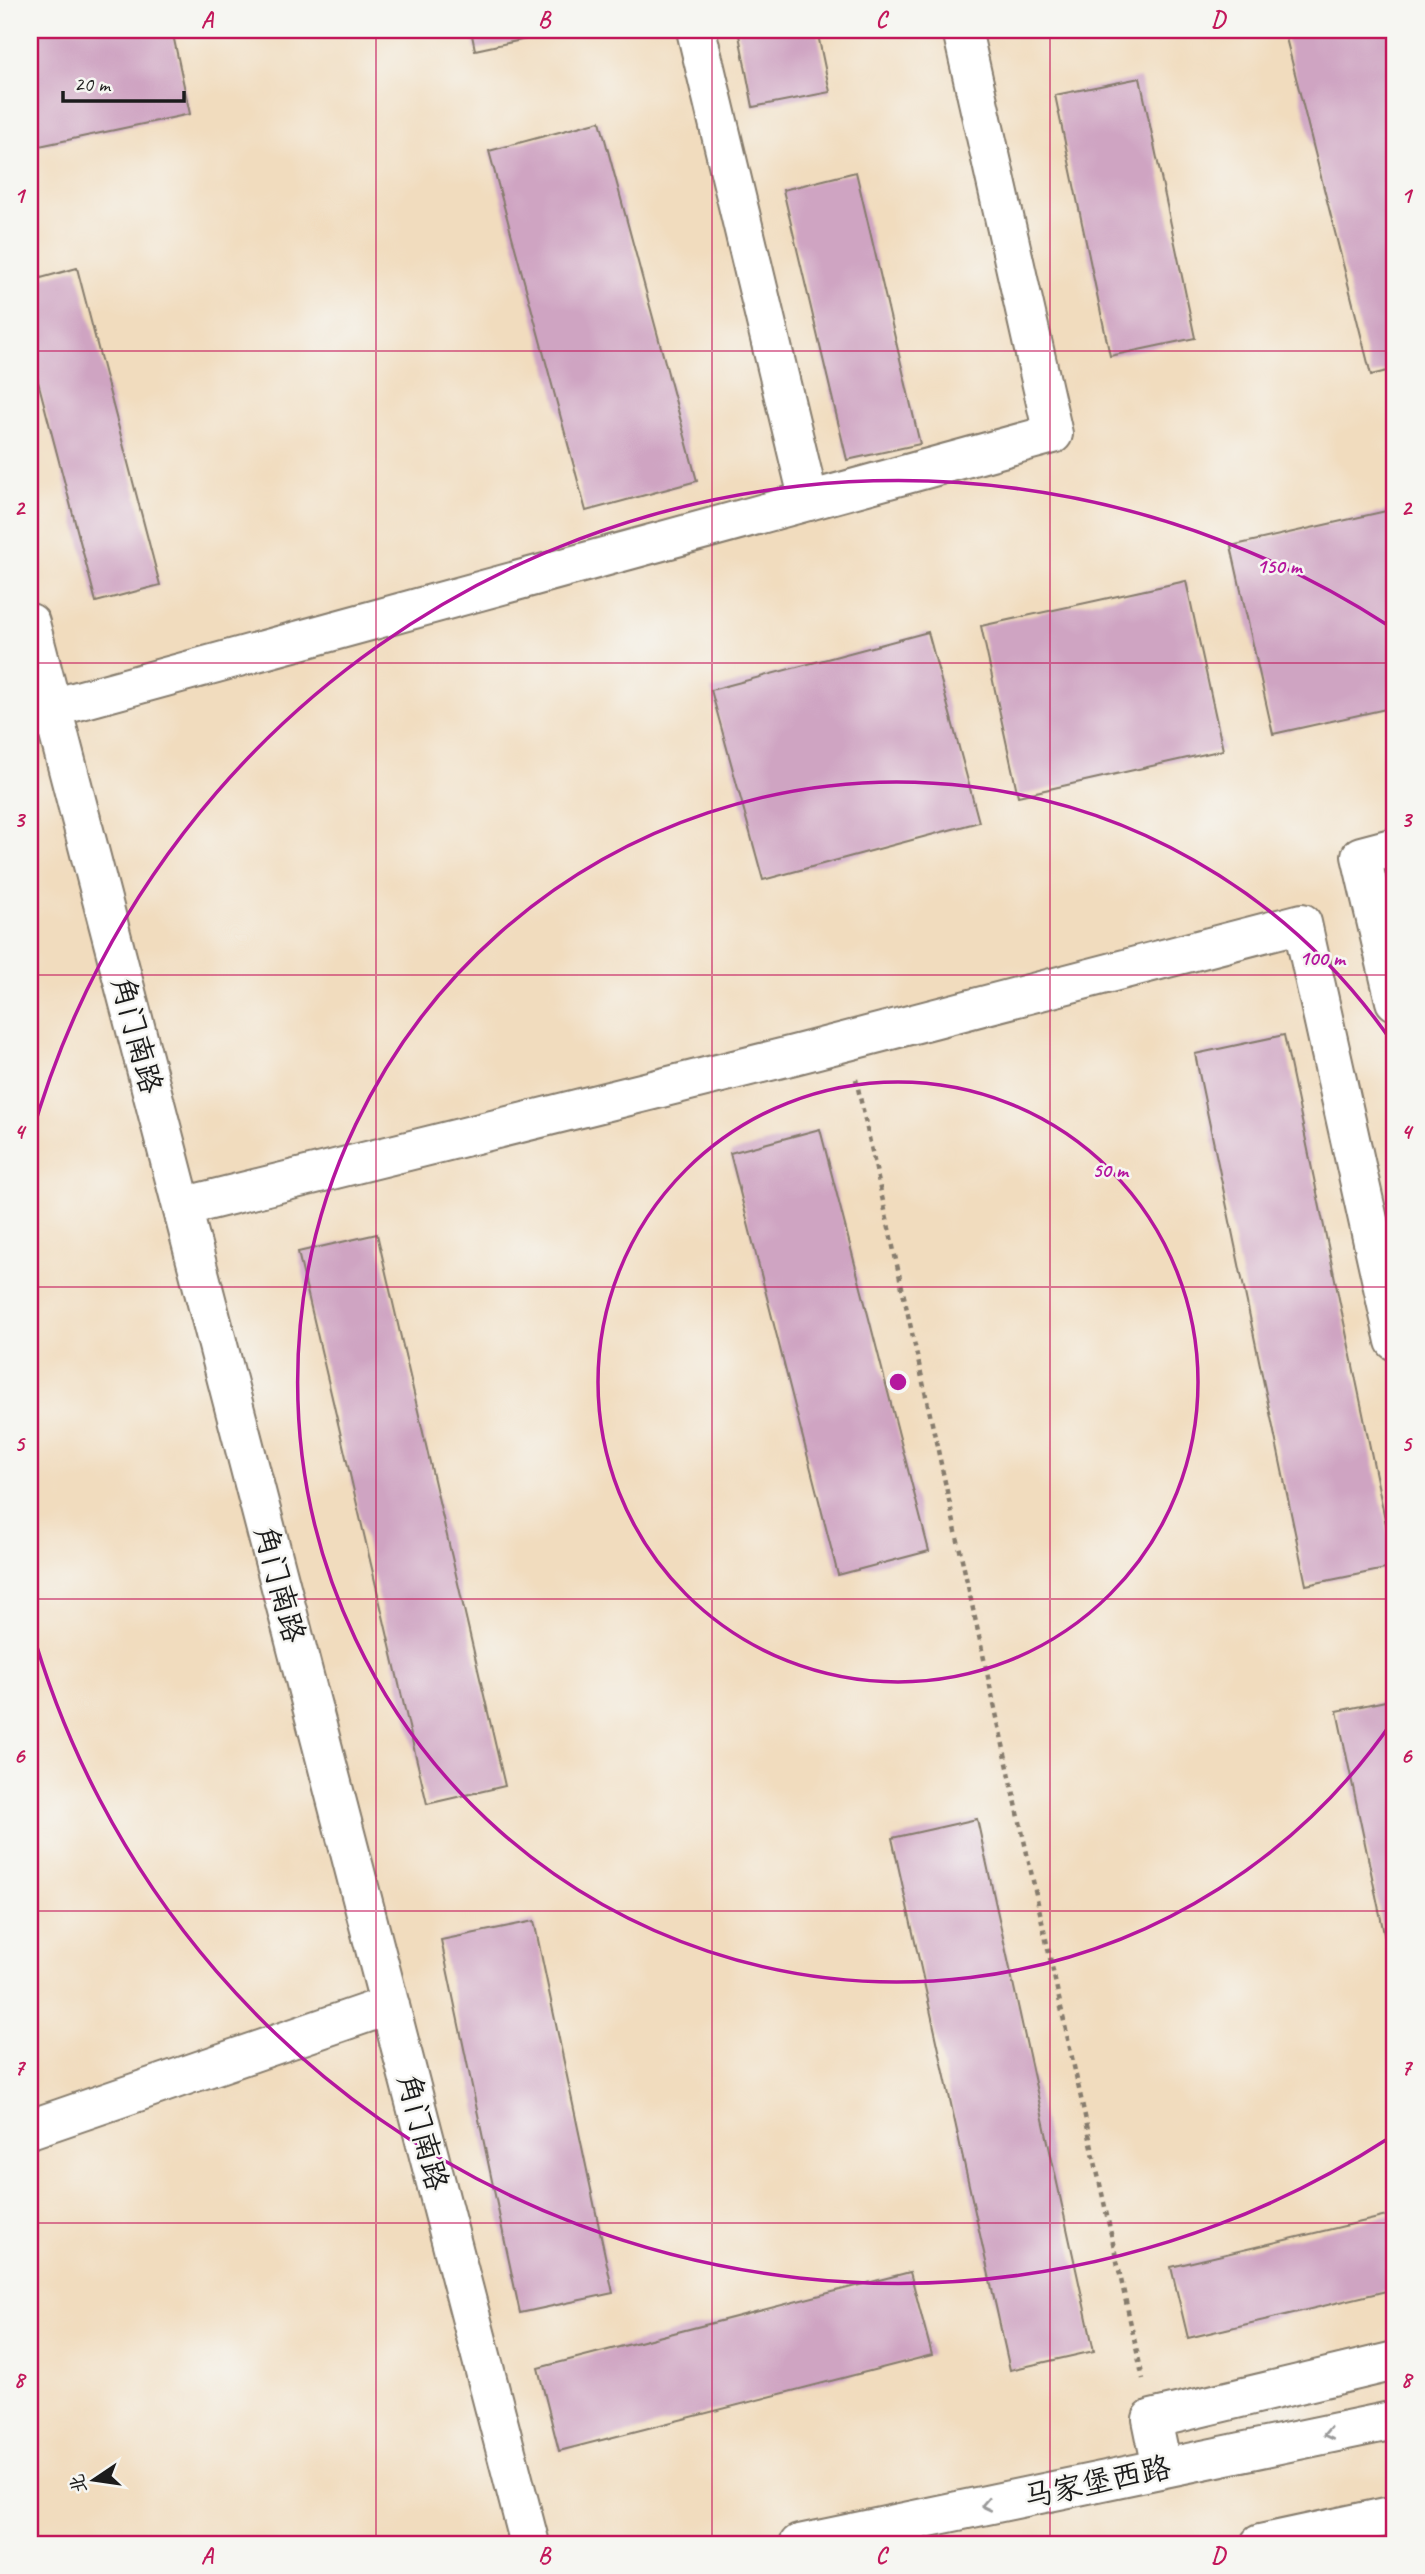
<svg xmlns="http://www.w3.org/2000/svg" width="1425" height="2574" viewBox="0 0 1425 2574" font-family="Caveat,'LXGW WenKai TC',sans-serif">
  <rect width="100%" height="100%" fill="#f6f6f2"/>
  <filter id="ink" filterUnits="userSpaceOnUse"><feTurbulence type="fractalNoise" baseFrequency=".0143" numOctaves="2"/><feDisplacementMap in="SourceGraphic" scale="14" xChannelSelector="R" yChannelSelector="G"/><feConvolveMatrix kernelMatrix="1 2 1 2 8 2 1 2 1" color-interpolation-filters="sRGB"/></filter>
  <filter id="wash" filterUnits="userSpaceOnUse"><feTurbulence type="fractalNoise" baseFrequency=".00686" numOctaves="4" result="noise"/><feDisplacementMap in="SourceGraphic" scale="28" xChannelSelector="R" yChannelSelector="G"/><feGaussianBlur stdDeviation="1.57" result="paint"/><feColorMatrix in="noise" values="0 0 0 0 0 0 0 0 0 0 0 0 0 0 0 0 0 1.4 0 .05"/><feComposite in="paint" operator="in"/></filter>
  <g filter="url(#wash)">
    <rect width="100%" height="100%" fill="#f1dcbe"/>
    <g id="blocks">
      <path fill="#cfa4c2" d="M30,30H172L190,114L30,148Z
        M471,30H553L554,33L475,50Z
        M738,30H817L830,92L753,107Z
        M1303,30H1395V93L1389,94L1395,120V369L1371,375L1285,34Z
        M1140,78L1195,338L1110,356L1055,95Z
        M600,121L697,481L586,511L489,151Z
        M856,172L920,444L847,460L783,190Z
        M77,268L160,585L96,602L30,351V281Z
        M1395,509V707L1273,734L1231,546Z
        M1186,581L1223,750L1018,796L981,626Z
        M928,632L979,822L763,880L711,690Z
        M1284,1035L1395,1567L1306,1585L1195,1054Z
        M820,1129L929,1551L838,1575L730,1153Z
        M377,1234L505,1786L427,1804L298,1252Z
        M1395,1699V1981H1394L1337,1711Z
        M977,1819L1094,2351L1010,2370L892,1838Z
        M534,1921L613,2293L520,2313L441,1940Z
        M1395,2214V2289L1188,2338L1171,2267Z
        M910,2272L932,2355L559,2451L538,2368Z"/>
    </g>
  </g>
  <g filter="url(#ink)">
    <use href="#blocks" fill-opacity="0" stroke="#867c6d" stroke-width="2"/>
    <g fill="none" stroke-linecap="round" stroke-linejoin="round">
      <g stroke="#867c6d" stroke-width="42">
        <path id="minor" d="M696,30L809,501
          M30,623L530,2544
          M52,708L1053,434L962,30
          M1395,847L1361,856L1395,1001
          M182,1207L794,1055L1302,923L1395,1341
          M30,2129L390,2005
          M1162,2468L1152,2419L1395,2361
          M799,2544L1395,2420"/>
      </g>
      <g stroke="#867c6d" stroke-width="42">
        <path id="major" d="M1260,2544L1395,2515"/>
      </g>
      <path stroke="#867c6d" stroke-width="4.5" stroke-dasharray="5 5" stroke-linecap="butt" d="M856,1079L1143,2379"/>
      <use href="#minor" stroke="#fff" stroke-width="38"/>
      <use href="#major" stroke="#fff" stroke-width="38"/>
    </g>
    <defs><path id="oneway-chevron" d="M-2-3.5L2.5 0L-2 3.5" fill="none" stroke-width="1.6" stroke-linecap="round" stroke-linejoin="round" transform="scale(1.75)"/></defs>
    <g stroke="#999">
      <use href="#oneway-chevron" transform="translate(1328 2434) rotate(168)"/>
      <use href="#oneway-chevron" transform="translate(986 2505) rotate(168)"/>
    </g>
  </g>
  <path fill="none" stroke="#c2185b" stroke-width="2" stroke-opacity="0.55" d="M376,30V2544M712,30V2544M1050,30V2544M30,351H1395M30,663H1395M30,975H1395M30,1287H1395M30,1599H1395M30,1911H1395M30,2223H1395"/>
  <g fill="none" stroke="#b5179e" stroke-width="3.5">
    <circle cx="898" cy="1382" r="300"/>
    <path d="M1392 1722A600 600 0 1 1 1392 1042"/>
    <path d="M1389 2138A901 901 0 0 1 30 1623M30 1141A901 901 0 0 1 1389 626"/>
  </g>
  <g text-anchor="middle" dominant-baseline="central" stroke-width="5" stroke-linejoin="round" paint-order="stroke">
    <g font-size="30" fill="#1c1c1c" stroke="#f6f6f2">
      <text transform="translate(137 1035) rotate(75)">角门南路</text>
      <text transform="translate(280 1584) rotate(75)">角门南路</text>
      <text transform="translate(423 2132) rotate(75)">角门南路</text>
      <text transform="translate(1097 2482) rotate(-12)">马家堡西路</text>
    </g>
  </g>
  <circle cx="898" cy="1382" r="10" fill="#b5179e" stroke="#f6f6f2" stroke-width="3.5"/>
  <g font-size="21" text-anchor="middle" font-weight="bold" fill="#b5179e" stroke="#f6f6f2" stroke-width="5" stroke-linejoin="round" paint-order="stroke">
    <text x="1279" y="573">150 m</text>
    <text x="1322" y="965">100 m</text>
    <text x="1110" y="1177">50 m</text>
  </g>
  <rect width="1425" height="2574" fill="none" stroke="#f6f6f2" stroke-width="77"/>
  <g transform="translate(94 2480) rotate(257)" stroke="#f6f6f2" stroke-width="5" paint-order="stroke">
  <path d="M0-5L12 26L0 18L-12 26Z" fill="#1c1c1c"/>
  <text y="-10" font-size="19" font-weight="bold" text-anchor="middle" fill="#1c1c1c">北</text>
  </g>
  <path d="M63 91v10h121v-10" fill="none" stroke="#1c1c1c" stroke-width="3.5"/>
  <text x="74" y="91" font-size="21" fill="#1c1c1c" stroke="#f6f6f2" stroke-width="5" paint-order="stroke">20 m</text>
  <rect x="38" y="38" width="1348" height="2498" fill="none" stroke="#c2185b" stroke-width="2.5"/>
  <g font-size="23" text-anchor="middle" font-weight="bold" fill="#c2185b">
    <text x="207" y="27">A</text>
    <text x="544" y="27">B</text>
    <text x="881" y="27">C</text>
    <text x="1218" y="27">D</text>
    <text x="19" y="203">1</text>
    <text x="1406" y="203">1</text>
    <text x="19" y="515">2</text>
    <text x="1406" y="515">2</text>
    <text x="19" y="827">3</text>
    <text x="1406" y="827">3</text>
    <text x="19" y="1139">4</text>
    <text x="1406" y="1139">4</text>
    <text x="19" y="1451">5</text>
    <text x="1406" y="1451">5</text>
    <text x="19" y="1763">6</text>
    <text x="1406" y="1763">6</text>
    <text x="19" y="2075">7</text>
    <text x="1406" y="2075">7</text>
    <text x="19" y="2387">8</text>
    <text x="1406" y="2387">8</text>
    <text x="207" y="2563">A</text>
    <text x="544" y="2563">B</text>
    <text x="881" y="2563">C</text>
    <text x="1218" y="2563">D</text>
  </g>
</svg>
